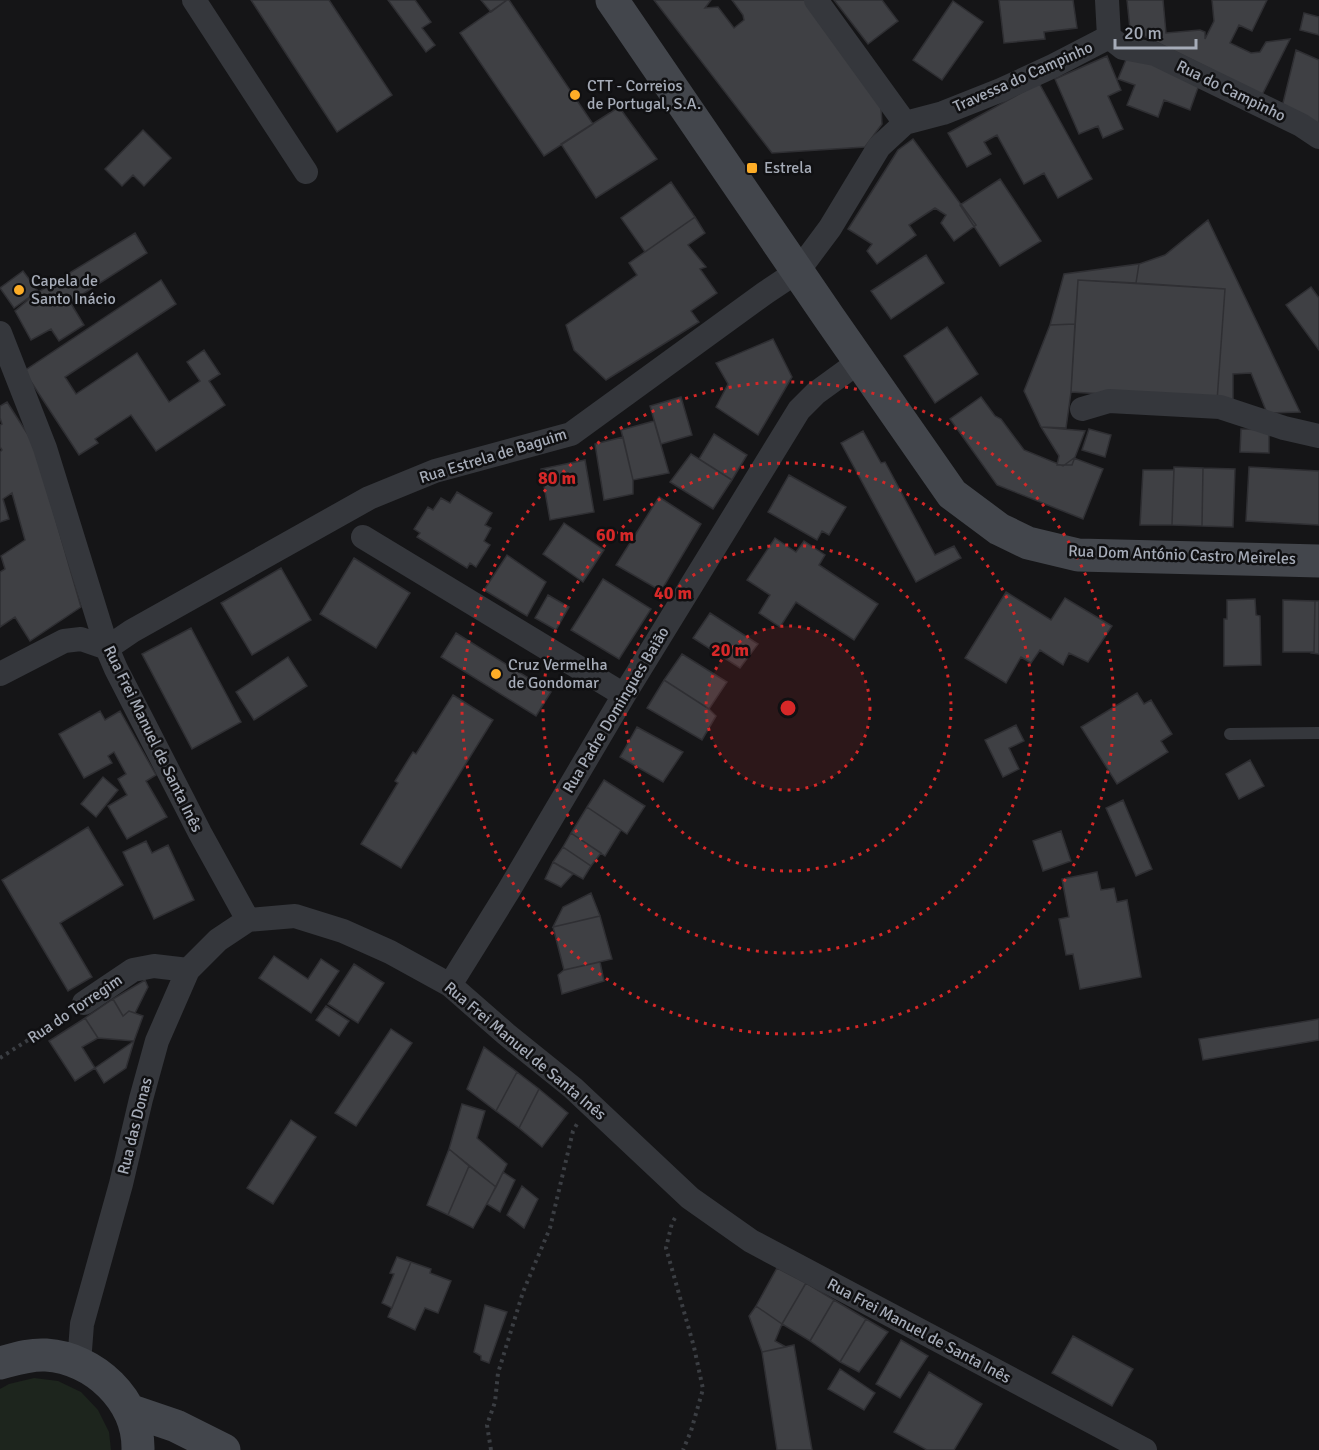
<svg xmlns="http://www.w3.org/2000/svg" width="1319" height="1450" viewBox="0 0 1319 1450" font-family="Signika,sans-serif">
  <rect width="100%" height="100%" fill="#151517"/>
  <path fill="#1d251d" d="M34,1378L58,1381L81,1392L98,1410L109,1432L111,1450H0V1389L9,1384Z"/>
  <path fill="#3f4044" stroke="#2f2f33" stroke-width="1.5" d="M251,0H329L392,95L337,132Z
    M388,0H415L431,22L422,28L435,45L426,52Z
    M481,0H507L491,12Z
    M507,0H509L593,124L544,156L460,33Z
    M654,0H711L705,8L718,7L734,28L744,20L743,15L732,0H806L880,92L882,124L865,147L772,153Z
    M834,0H882L898,21L868,44Z
    M999,0H1073L1077,28L1044,32L1045,39L1004,43Z
    M1127,0H1163L1166,33L1200,30L1205,32V39L1214,21L1212,0H1267L1252,31L1239,25L1230,43L1251,53L1260,52L1266,42L1290,39L1262,95L1130,29Z
    M953,1L983,22L942,80L913,60Z
    M1304,13L1319,17V35L1300,30Z
    M1296,50L1319,60V124L1282,107Z
    M1128,55L1200,82L1190,110L1164,100L1158,117L1127,105L1135,85L1118,79Z
    M1107,56L1121,90L1108,96L1123,129L1103,138L1098,126L1079,134L1055,79Z
    M1039,83L1092,179L1058,198L1044,173L1024,184L997,135L984,142L991,154L967,167L948,133Z
    M619,107L657,159L596,198L561,144Z
    M143,130L171,158L144,186L133,175L122,186L105,169Z
    M913,139L976,225L954,241L941,223L946,215L935,208L909,225L916,235L877,264L867,251L872,244L848,229L898,150Z
    M1000,179L1041,241L1000,266L960,205Z
    M671,182L695,217L645,252L621,218Z
    M695,217L705,233L688,245L706,267L700,269L717,293L691,311L699,322L606,380L574,350L566,325L637,275L629,263Z
    M1208,220L1300,412L1267,413L1251,373L1233,374V403L1217,401L1225,289L1136,283L1139,264L1165,255Z
    M135,233L147,253L70,302L84,325L59,341L51,329L31,340L15,311L35,294Z
    M926,255L944,283L891,319L871,291Z
    M1139,264L1136,283L1078,280L1075,324L1050,325L1064,274Z
    M23,271L38,291L14,308L0,288Z
    M161,280L176,304L65,377L76,394L137,353L169,402L200,381L187,362L204,350L220,374L209,381L225,405L156,451L131,415L95,439L98,443L79,455L24,371Z
    M1078,280L1225,289L1217,401L1071,392Z
    M1311,287L1319,298V350L1286,305Z
    M1075,324L1071,392L1066,428L1041,427L1024,391L1050,325Z
    M947,327L978,374L935,403L904,356Z
    M773,339L792,377L758,435L716,407L728,384L716,363Z
    M681,397L692,435L661,444L650,406Z
    M981,397L995,416L1001,419L1024,450L1063,466L1074,458L1103,469L1083,519L997,485L950,419Z
    M7,402L34,444L81,607L30,641L15,617L0,627V572L5,569L1,556L25,540L12,493L3,499L9,519L0,522V452L2,450L0,447V425L2,424L0,418V406Z
    M654,421L669,473L633,480L621,430Z
    M1041,427L1085,431L1072,465H1057L1059,456Z
    M1089,429L1111,435L1105,457L1082,450Z
    M1241,429L1269,430V453L1240,452Z
    M863,431L881,463L885,462L935,555L954,546L961,558L916,582L841,443Z
    M714,434L747,455L732,480L699,459Z
    M623,437L633,480V494L604,500L595,444Z
    M691,454L732,480L713,509L670,482Z
    M585,460L594,512L550,520L541,469Z
    M1174,467L1203,468L1202,526L1172,525Z
    M1249,467L1319,471V525L1246,521Z
    M1203,468L1235,469L1233,527L1202,526Z
    M1143,470H1174L1172,525H1140Z
    M789,475L846,507L829,535L822,531L817,540L768,512Z
    M457,492L492,513L485,525L491,528L484,541L490,545L476,567L470,563L467,568L417,537L420,533L414,529L428,507L433,510L441,498L450,503Z
    M659,497L701,524L661,591L616,565Z
    M564,523L604,550L583,582L543,554Z
    M775,538L796,552L804,541L825,555L819,565L878,604L854,640L796,602L780,627L759,613L770,595L747,580Z
    M507,555L546,582L527,616L484,590Z
    M354,558L410,593L376,648L320,614Z
    M281,568L311,620L252,655L221,603Z
    M603,579L651,609L619,659L571,630Z
    M1006,592L1051,620L1065,598L1112,626L1088,662L1069,653L1063,665L1040,650L1031,663L1021,657L1006,683L965,658Z
    M548,595L569,607L556,630L535,618Z
    M1255,599L1256,615L1260,616L1261,665L1224,666V619H1227V600Z
    M1283,600L1315,601L1314,652H1283Z
    M1315,601H1319V654L1312,653L1314,652Z
    M710,613L758,644L740,668L693,638Z
    M191,628L241,722L192,749L142,654Z
    M456,633L551,692L536,716L441,657Z
    M682,654L727,682L709,709L664,680Z
    M288,657L307,686L254,720L236,692Z
    M664,680L709,709L716,716L702,740L647,708Z
    M1137,693L1144,704L1151,700L1172,734L1161,741L1168,752L1117,784L1081,727Z
    M453,695L493,720L401,868L361,844L398,783L395,781L413,752L416,754Z
    M100,711L105,720L120,711L156,775L146,781L167,817L127,839L108,806L127,795L118,779L126,774L114,752L108,756L112,763L84,778L59,734Z
    M1016,725L1024,741L1009,748L1019,769L1003,777L985,740Z
    M637,727L683,752L663,782L620,757Z
    M1250,760L1264,786L1239,799L1226,774Z
    M103,777L118,790L96,817L81,804Z
    M604,780L645,806L627,834L587,807Z
    M1123,800L1152,869L1136,876L1106,808Z
    M587,807L621,830L605,856L571,833Z
    M88,827L123,885L60,923L92,977L68,991L2,880Z
    M1061,831L1071,861L1043,871L1033,841Z
    M571,833L601,853L591,866L563,847Z
    M146,841L152,853L168,845L194,900L154,919L123,852Z
    M563,847L591,866L583,879L553,862Z
    M553,862L573,874L561,887L545,879Z
    M1097,872L1101,890L1114,888L1117,902L1127,900L1141,977L1080,989L1073,954L1066,955L1059,919L1069,917L1062,879Z
    M591,893L600,916L553,927L563,907Z
    M600,916L612,959L564,970L553,927Z
    M274,956L308,979L321,959L339,971L311,1013L259,978Z
    M600,962L604,981L562,994L558,975L564,970Z
    M354,964L384,983L358,1023L328,1004Z
    M145,980L148,987L135,1013L129,1011L123,1016L113,999Z
    M113,999L123,1016L129,1011L143,1016L134,1041L98,1038L85,1018Z
    M326,1006L349,1021L339,1036L316,1020Z
    M85,1018L98,1038L82,1047L95,1068L75,1081L49,1041Z
    M1319,1019V1040L1203,1060L1199,1039Z
    M391,1029L412,1043L356,1126L335,1113Z
    M134,1041L126,1068L104,1083L95,1068Z
    M484,1047L517,1072L496,1111L467,1089Z
    M517,1072L539,1089L519,1128L496,1111Z
    M539,1089L568,1113L542,1147L519,1128Z
    M462,1104L485,1111L477,1138L507,1164L496,1187L449,1149Z
    M291,1120L316,1137L273,1204L247,1188Z
    M449,1149L469,1166L448,1215L427,1205Z
    M469,1166L496,1187L473,1228L448,1215Z
    M503,1172L515,1180L500,1212L487,1204Z
    M522,1186L538,1199L524,1228L507,1215Z
    M397,1257L411,1262L392,1308L382,1303L394,1274L390,1273Z
    M411,1262L431,1269L430,1273L451,1281L438,1313L425,1308L415,1330L388,1317Z
    M777,1268L806,1283L782,1324L756,1306Z
    M806,1283L834,1300L810,1341L782,1324Z
    M834,1300L866,1319L840,1362L810,1341Z
    M485,1305L507,1312L489,1363L481,1360V1356L474,1352Z
    M756,1306L782,1324L775,1341L786,1347L762,1352L749,1316Z
    M866,1319L888,1332L859,1372L840,1362Z
    M1073,1336L1133,1369L1112,1406L1052,1373Z
    M901,1340L928,1356L900,1398L876,1384Z
    M794,1345L812,1450H777L762,1352Z
    M840,1369L875,1393L864,1410L828,1389Z
    M929,1372L982,1404L954,1450H927L894,1432Z"/>
  <g fill="none" stroke-linecap="round" stroke-linejoin="round">
    <path stroke="#3b3e43" stroke-width="4" stroke-dasharray="3 4.5" stroke-linecap="butt" d="M0,1058L64,1017
      M675,1218L672,1223L666,1248L694,1347L703,1389L691,1431L683,1450
      M491,1450L487,1425L495,1402L498,1373L523,1292L550,1228L573,1131L577,1124"/>
    <path stroke="#35373c" stroke-width="12" d="M1230,734L1319,733"/>
    <path stroke="#35373c" stroke-width="24" d="M194,0L306,172
      M816,0L905,123
      M1107,0L1109,37L1123,48L1155,54L1301,125L1319,137
      M0,333L45,448L107,648L116,669L200,833L248,920L295,916L343,931L390,952L450,985L506,1034L573,1088L690,1198L751,1241L1145,1450
      M1082,409L1109,401L1220,407L1284,428L1319,436
      M363,537L624,695
      M0,674L64,641L81,639L107,648L132,631L369,498L435,471L571,434L765,293L798,271L830,228L879,147L905,123L943,113L1001,90L1053,66L1109,37
      M450,985L509,890L624,695L799,410L816,393L860,361
      M84,1003L133,970L154,966L188,970
      M79,1363L82,1324L121,1184L141,1099L157,1041L188,970L218,940L248,920"/>
    <path stroke="#43464c" stroke-width="33" d="M612,0L828,316L952,494L999,529L1028,543L1078,555L1319,561
      M0,1363C15,1359 30,1354 46,1355C94,1358 139,1400 138,1450
      M129,1410L176,1426L224,1450"/>
  </g>
  <circle cx="788" cy="708" r="82" fill="#d62828" fill-opacity=".12"/>
  <g fill="none" stroke="#d62828" stroke-width="3" stroke-dasharray="3 6">
    <circle cx="788" cy="708" r="82"/>
    <circle cx="788" cy="708" r="163"/>
    <circle cx="788" cy="708" r="245"/>
    <circle cx="788" cy="708" r="326"/>
  </g>
  <g fill="#fdad27" stroke="#101012" stroke-width="2">
    <circle cx="575" cy="95" r="6"/>
    <rect x="746" y="162" width="12" height="12" rx="3"/>
    <circle cx="19" cy="290" r="6"/>
    <circle cx="496" cy="674" r="6"/>
  </g>
  <g text-anchor="middle" dominant-baseline="central" stroke-width="5" stroke-linejoin="round" paint-order="stroke">
    <g font-size="16" fill="#a6acb8" stroke="#101012">
      <text transform="translate(1023 77) rotate(-24)">Travessa do Campinho</text>
      <text transform="translate(1231 91) rotate(26)">Rua do Campinho</text>
      <text transform="translate(493 456) rotate(-17)">Rua Estrela de Baguim</text>
      <text transform="translate(1182 555) rotate(2)">Rua Dom António Castro Meireles</text>
      <text transform="translate(616 710) rotate(-59)">Rua Padre Domingues Baião</text>
      <text transform="translate(153 739) rotate(64)">Rua Frei Manuel de Santa Inês</text>
      <text transform="translate(75 1009) rotate(-34)">Rua do Torregim</text>
      <text transform="translate(525 1051) rotate(40)">Rua Frei Manuel de Santa Inês</text>
      <text transform="translate(135 1126) rotate(-76)">Rua das Donas</text>
      <text transform="translate(919 1331) rotate(28)">Rua Frei Manuel de Santa Inês</text>
    </g>
    <g font-size="16" fill="#a6acb8" stroke="#101012" text-anchor="start">
      <text x="587" y="86">CTT - Correios<tspan x="587" dy="18">de Portugal, S.A.</tspan></text>
      <text x="764" y="168">Estrela</text>
      <text x="31" y="281">Capela de<tspan x="31" dy="18">Santo Inácio</tspan></text>
      <text x="508" y="665">Cruz Vermelha<tspan x="508" dy="18">de Gondomar</tspan></text>
    </g>
  </g>
  <circle cx="788" cy="708" r="9" fill="#d62828" stroke="#101012" stroke-width="3"/>
  <g font-size="18" text-anchor="middle" font-weight="bold" fill="#d62828" stroke="#101012" stroke-width="5" stroke-linejoin="round" paint-order="stroke">
    <text x="557" y="484">80 m</text>
    <text x="615" y="541">60 m</text>
    <text x="673" y="599">40 m</text>
    <text x="730" y="656">20 m</text>
  </g>
  <path d="M1115 39v9h81v-9" fill="none" stroke="#a6acb8" stroke-width="3"/>
  <text x="1124" y="39" font-size="18" fill="#a6acb8" stroke="#101012" stroke-width="4.5" paint-order="stroke">20 m</text>
</svg>
